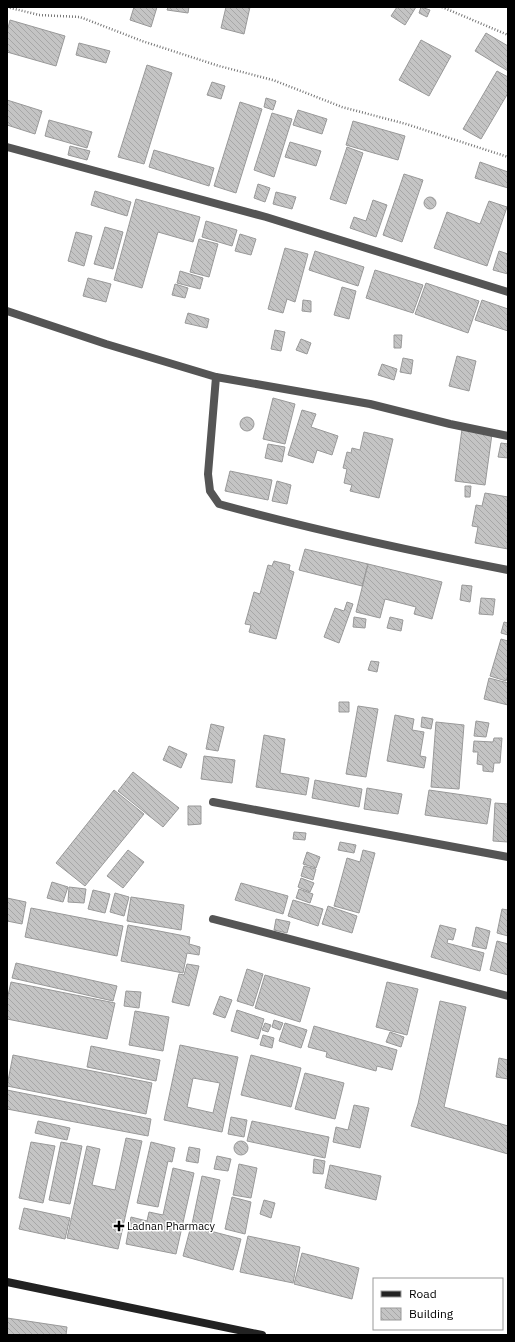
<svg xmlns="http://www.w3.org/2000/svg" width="515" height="1342" viewBox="0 0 515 1342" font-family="'IBM Plex Sans',sans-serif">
  <defs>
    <pattern id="building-back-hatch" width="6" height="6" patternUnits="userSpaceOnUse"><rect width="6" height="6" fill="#c4c4c4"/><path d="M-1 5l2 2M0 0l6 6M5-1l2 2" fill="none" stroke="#a7a7a7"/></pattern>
  </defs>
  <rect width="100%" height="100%" fill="#fff"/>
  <path fill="url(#building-back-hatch)" stroke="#999" fill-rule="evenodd" d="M134,7H157L151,27L130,20Z
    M168,7H189L188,13L167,10Z
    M226,7H250L244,34L221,28Z
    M397,7H416L405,25L391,16Z
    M421,7L430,10L427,17L419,13Z
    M10,20L65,36L56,66L7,52V32Z
    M486,33L508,46V71L475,51Z
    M421,40L451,56L429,96L399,80Z
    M79,43L110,51L106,63L76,55Z
    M147,65L172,73L144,164L118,157Z
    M497,71L508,77V93L481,139L463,129Z
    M212,82L225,86L221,99L207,95Z
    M266,98L276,101L273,110L264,107Z
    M7,100L42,111L35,134L7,125Z
    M240,102L262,109L236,193L214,186Z
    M298,110L327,119L322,134L293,125Z
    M272,113L292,119L274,177L254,170Z
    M49,120L92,132L87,148L45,136Z
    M353,121L405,136L398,160L346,145Z
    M290,142L321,151L316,166L285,157Z
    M70,146L90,151L87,160L68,155Z
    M347,147L363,153L346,204L330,199Z
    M154,150L214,168L209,186L149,167Z
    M480,162L508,172V188L475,178Z
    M404,174L423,180L402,242L383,235Z
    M258,184L270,188L265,202L254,198Z
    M95,191L131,202L127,216L91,205Z
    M276,192L296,197L292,209L273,204Z
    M424 203a6 6 0 1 1 12 0a6 6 0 1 1-12 0Z
    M136,199L200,217L193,242L158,232L142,288L114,280Z
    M373,200L387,205L376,237L350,228L354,217L366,221Z
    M489,201L507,207L487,266L434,248L447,212L480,224Z
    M206,221L237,230L232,246L202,237Z
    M105,227L123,232L113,269L94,264Z
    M76,232L92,236L84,266L68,261Z
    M240,234L256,239L251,255L235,251Z
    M199,239L218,244L209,277L190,272Z
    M285,248L308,254L295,302L287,299L283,313L268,309Z
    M315,251L364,267L358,286L309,270Z
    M499,251L508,254V274L493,270Z
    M375,270L423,285L413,313L366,298Z
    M180,271L203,278L200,289L177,283Z
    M88,278L111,284L106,302L83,296Z
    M426,283L479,301L468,333L415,314Z
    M175,284L188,288L185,298L172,295Z
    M342,287L356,291L349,319L334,315Z
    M303,300L311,301V312L302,311Z
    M482,300L508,309V331L475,320Z
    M188,313L209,319L207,328L185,323Z
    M275,330L285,332L281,351L271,349Z
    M394,335H402L401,348H394Z
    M301,339L311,343L307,354L296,350Z
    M457,356L476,361L469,391L449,386Z
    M403,358L413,360L411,374L400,372Z
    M382,364L397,369L394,380L378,375Z
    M273,398L295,404L285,444L263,439Z
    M302,410L316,414L311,427L338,436L332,455L317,450L313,463L288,455Z
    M240 424a7 7 0 1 1 14 0a7 7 0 1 1-14 0Z
    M462,429L492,434L485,485L455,481Z
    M364,432L393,439L379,498L350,491L352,485L344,483L347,469L343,468L347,452L351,453L352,448L360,450Z
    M501,443L508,444V458L498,457Z
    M268,444L285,447L282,462L265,458Z
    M230,471L272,480L268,500L225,491Z
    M277,481L291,485L287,504L272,501Z
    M465,486H471L470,497H465Z
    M485,493L508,497V549L475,543L478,527L472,526L476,505L482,506Z
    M305,549L368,564L362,586L299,570Z
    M274,561L290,565L289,570L294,572L276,639L249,632L251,625L245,624L254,592L260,594L268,565L272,566Z
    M368,564L442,582L432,619L414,614L416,607L385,599L380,618L356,612Z
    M462,585L472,586L470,602L460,600Z
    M481,598L495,599L493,615L479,614Z
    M347,602L353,604L339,643L324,637L335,608L344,611Z
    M354,617L366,619L365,628L353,627Z
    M390,617L403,620L401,631L387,628Z
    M504,622L508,623V635L501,633Z
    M501,639L508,641V675L506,681L490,676Z
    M371,661L379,662L377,672L368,670Z
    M489,678L508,683V705L484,699Z
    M339,702H349V712H339Z
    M358,706L378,709L366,777L346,774Z
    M395,715L414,719L412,730L424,732L420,756L426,757L424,768L387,761Z
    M422,717L433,719L431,729L421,727Z
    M476,721L489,723L486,737L474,736Z
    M436,722L464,725L459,789L431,787Z
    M211,724L224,727L218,751L206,749Z
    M264,735L285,739L280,773L309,778L306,795L256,787Z
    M494,738H502L500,763H494L493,772L483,771V765L477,764L478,752H473L474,741L493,742Z
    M169,746L187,754L181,768L163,760Z
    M204,756L235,760L232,783L201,779Z
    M133,772L179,808L163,827L118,791Z
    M315,780L362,789L359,807L312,798Z
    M367,788L402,794L398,814L364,809Z
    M114,790L144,814L85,886L56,863Z
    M429,790L491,799L487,824L425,815Z
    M495,803L508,804V842L493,841Z
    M188,806H201V824L188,825Z
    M294,832L306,833L305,840L293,839Z
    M340,842L356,845L354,853L338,850Z
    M128,850L144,862L123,888L107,876Z
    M363,850L375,853L359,913L334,906L347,858L360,862Z
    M307,852L320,857L316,868L303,864Z
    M304,866L316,869L313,880L301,876Z
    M301,878L314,883L310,892L298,887Z
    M52,882L68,887L63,902L47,898Z
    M241,883L288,896L283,914L235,900Z
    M69,887L86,889L84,903L68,902Z
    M299,889L313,894L310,903L296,898Z
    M93,890L110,894L105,913L88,909Z
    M115,893L129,897L124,916L110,912Z
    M131,897L184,905L181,930L127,921Z
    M7,898L26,902L22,924L7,921Z
    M293,900L323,909L318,926L288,916Z
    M328,906L357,916L352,933L322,924Z
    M31,908L123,926L117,956L25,937Z
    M502,909L508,910V936L497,933Z
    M276,919L290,922L287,933L274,930Z
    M128,925L190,937L189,944L200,947L199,955L187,953L183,973L121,961Z
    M440,925L456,929L453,940L448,939L447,943L484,953L480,971L431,957Z
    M476,927L490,931L486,949L472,946Z
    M497,941L508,944V975L490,970Z
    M16,963L117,986L113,1001L12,978Z
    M187,964L199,966L189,1006L172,1002L179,974L184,975Z
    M247,969L263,974L253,1006L237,1001Z
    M265,975L310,988L300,1022L255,1008Z
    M11,982L115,1003L107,1039L7,1019V1000Z
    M387,982L418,989L407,1035L376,1027Z
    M126,991L141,992L139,1008L124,1006Z
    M220,996L232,1000L225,1018L213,1014Z
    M440,1001L466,1007L444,1107L508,1126V1154L411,1126L418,1104Z
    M237,1010L264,1019L258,1039L231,1031Z
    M135,1011L169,1017L163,1051L129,1045Z
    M274,1020L283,1023L280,1030L272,1027Z
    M265,1023L271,1025L268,1032L262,1030Z
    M285,1023L307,1030L301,1048L279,1041Z
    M314,1026L397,1050L392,1070L377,1066L376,1071L326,1057L327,1052L308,1047Z
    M390,1032L404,1037L401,1047L386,1042Z
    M263,1035L274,1038L272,1048L260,1045Z
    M180,1045L238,1057L222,1132L164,1120ZM193,1078L220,1083L213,1113L187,1107Z
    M91,1046L160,1060L156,1081L87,1067Z
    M13,1055L152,1083L146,1114L7,1086Z
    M251,1055L301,1068L291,1107L241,1095Z
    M499,1058L508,1060V1079L496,1077Z
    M305,1073L344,1083L335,1119L295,1109Z
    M7,1090L151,1119L148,1136L7,1109Z
    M354,1105L369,1108L360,1148L333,1142L336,1127L348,1130Z
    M231,1117L247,1120L244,1137L228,1134Z
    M38,1121L70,1128L67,1140L35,1133Z
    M252,1121L329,1137L325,1158L247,1141Z
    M126,1138L142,1141L118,1249L67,1238L87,1146L100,1149L92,1185L115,1190Z
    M234 1148a7 7 0 1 1 14 0a7 7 0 1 1-14 0Z
    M31,1142L55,1146L43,1203L19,1198Z
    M61,1142L82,1146L70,1204L49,1200Z
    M151,1142L175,1148L172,1162L168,1161L158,1207L137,1203Z
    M189,1147L200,1149L198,1163L186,1161Z
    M217,1156L231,1159L228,1171L214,1169Z
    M314,1159L325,1161L323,1174L313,1173Z
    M239,1164L257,1168L251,1198L233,1195Z
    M330,1165L381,1176L376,1200L325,1188Z
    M173,1168L194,1173L176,1254L126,1244L131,1217L147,1221L149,1212L163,1215Z
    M202,1176L220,1180L210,1228L192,1224Z
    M232,1197L251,1202L245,1234L225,1229Z
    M264,1200L275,1203L271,1218L260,1214Z
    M24,1208L70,1218L65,1239L19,1229Z
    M191,1226L241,1239L233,1270L183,1256Z
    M248,1236L300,1247L293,1283L240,1272Z
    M302,1253L359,1268L352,1299L294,1284Z
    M7,1318L67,1327L66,1335H7Z"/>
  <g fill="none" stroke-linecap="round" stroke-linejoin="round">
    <path stroke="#777" stroke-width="2.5" stroke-dasharray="1 2" stroke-linecap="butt" d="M7,7L39,15L80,17L142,41L219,66L273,80L342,107L406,124L508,157
      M442,7L508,35"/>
    <path stroke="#555" stroke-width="8" d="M7,147L266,217L508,292
      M7,311L106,344L216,377L370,404L450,424L508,436
      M216,377L208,474L210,491L219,504C314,530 411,551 508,570
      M213,802L508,857
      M213,919L508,996"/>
    <path stroke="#222" stroke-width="8" d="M7,1282L262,1335"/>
  </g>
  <path fill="#000" stroke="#fff" stroke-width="1.5" d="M117 1220h4v4h4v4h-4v4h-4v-4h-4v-4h4z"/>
  <g text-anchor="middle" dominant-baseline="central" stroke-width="3" stroke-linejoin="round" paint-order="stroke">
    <g font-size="11" fill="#000" stroke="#fff" text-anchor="start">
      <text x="127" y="1226">Ladnan Pharmacy</text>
    </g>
  </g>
  <rect width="515" height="1342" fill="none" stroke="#000000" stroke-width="16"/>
  <rect x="373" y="1278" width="130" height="52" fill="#ffffff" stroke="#999999"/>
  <rect x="381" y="1291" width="20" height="6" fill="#222222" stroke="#999999"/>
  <text x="409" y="1298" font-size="12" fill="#000000">Road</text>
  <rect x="381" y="1308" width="20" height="12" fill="url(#building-back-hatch)" stroke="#999999"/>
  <text x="409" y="1318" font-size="12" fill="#000000">Building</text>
</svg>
